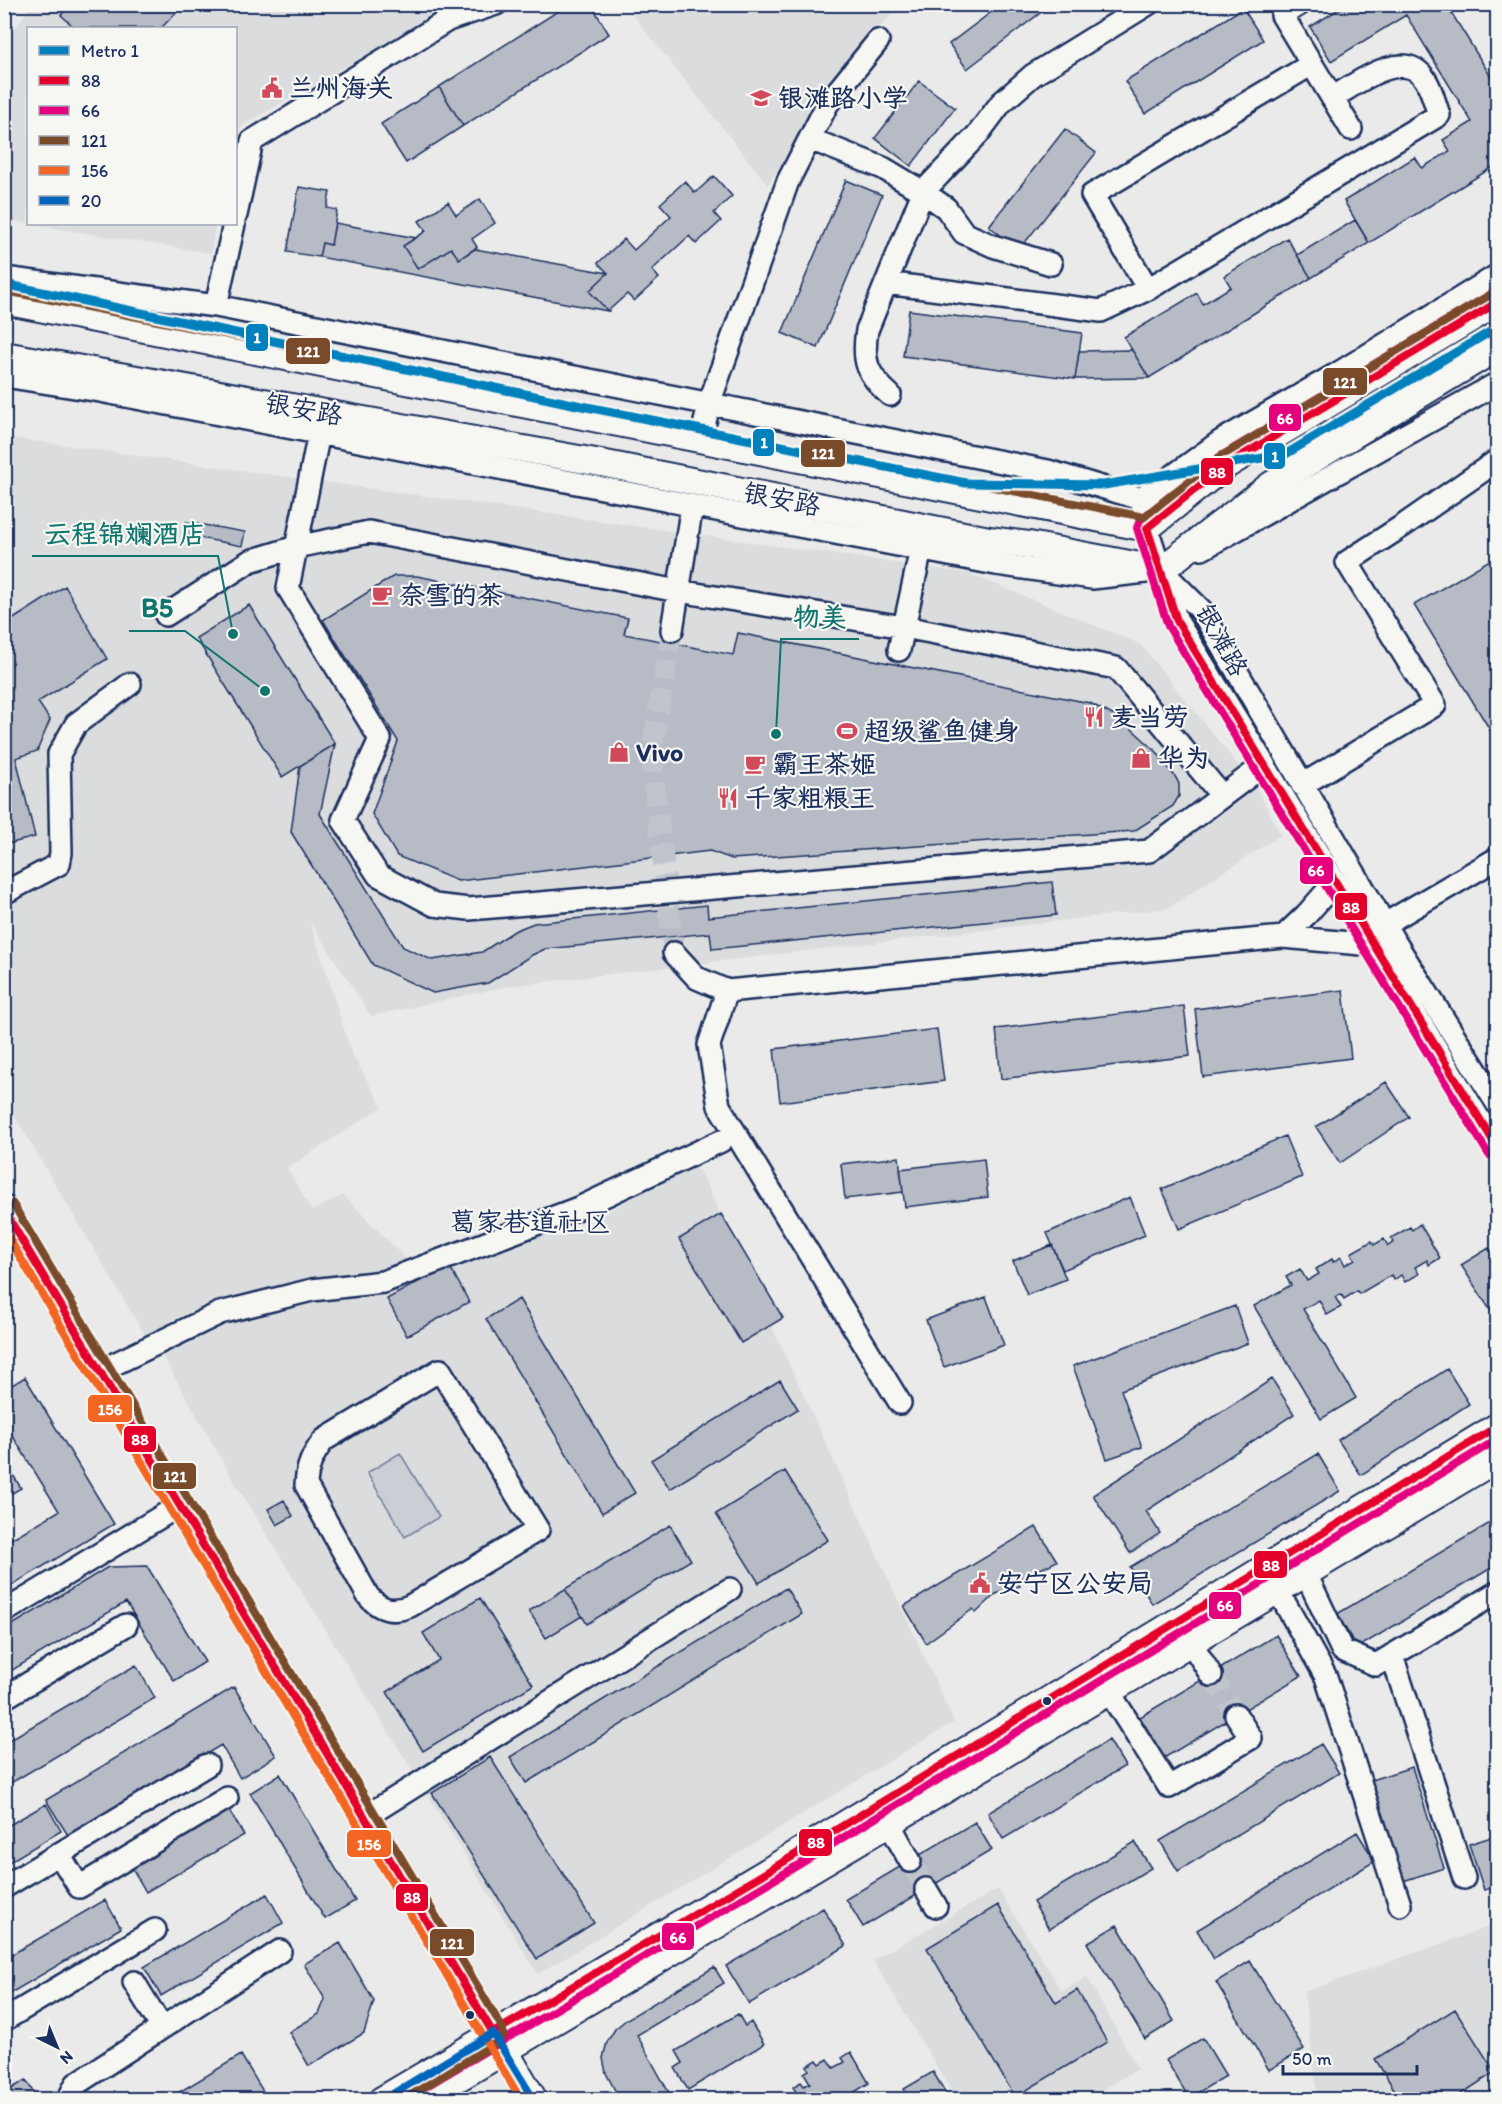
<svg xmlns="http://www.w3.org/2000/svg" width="1502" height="2104" viewBox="0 0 1502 2104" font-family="Itim,'LXGW WenKai TC',sans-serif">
  <rect width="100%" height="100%" fill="#e9eae9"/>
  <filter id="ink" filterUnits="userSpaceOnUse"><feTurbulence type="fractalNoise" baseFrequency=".0167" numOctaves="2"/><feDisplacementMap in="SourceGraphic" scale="12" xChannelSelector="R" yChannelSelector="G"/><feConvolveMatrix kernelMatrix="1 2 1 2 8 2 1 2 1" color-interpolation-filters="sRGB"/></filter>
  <g filter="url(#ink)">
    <path fill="#dadcde" d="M31,5H452L245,124L236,134V28H28V223L5,220L4,52L11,34Z
      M625,5H900L861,48L812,115L768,185Z
      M29,224H215L211,253Z
      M5,437L968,573L1140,644L1255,786L1281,835L1168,908L509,986L371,1016L310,921L351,1052L382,1107L287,1168L312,1211L343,1195L406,1259L366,1278L286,1284L223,1298L181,1316L145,1335L5,1100Z
      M694,1165L705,1181L954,1722L538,1974L235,1483L160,1351L310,1294L544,1229L559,1238Z
      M998,1889L1062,1991L1087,1977L1138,2069L1086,2099H956L873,1960Z
      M1497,1924V2099H1318L1304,1992Z"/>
    <path fill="#caced5" stroke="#727e9a" stroke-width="1.5" d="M400,1453L439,1517L405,1537L367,1473Z"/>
    <path fill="#b6bbc6" stroke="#1b2f5e" stroke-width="1.5" d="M71,4H185L161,28H75L61,15Z
      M569,4H591L609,34L463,126L439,87Z
      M1002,4H1052L967,69L949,44Z
      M1347,4H1446L1498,88V164L1369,243L1344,201L1415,157L1422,168L1450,151L1443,140L1472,122L1406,15L1331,61L1310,27Z
      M1243,8L1263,40L1145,114L1125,81Z
      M919,81L955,108L911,166L875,138Z
      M439,87L463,126L406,163L381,124Z
      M1065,129L1096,153L1019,250L989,226Z
      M714,176L732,196L714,213L721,221L696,244L689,236L652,270L659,278L634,301L627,294L608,311L589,291L608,273L598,263L624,239L634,250L671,216L660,204L685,181L695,193Z
      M846,180L882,195L818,348L782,333Z
      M299,187L330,192L327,208L337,210L331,245L322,243L319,257L287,252Z
      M480,199L495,223L472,239L477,247L459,259L451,248L418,269L403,246L426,231L419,221L448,202L456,215Z
      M1355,220L1369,243L1311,278L1297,255Z
      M335,223L416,238L403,246L418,269L451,248L459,259L475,249L608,273L589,291L608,311L319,257L322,243L331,245Z
      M1287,238L1311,278L1149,378L1124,337L1197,293L1203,304L1231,287L1224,276Z
      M909,310L1082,333L1075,379L903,356Z
      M1132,350L1149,378L1075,379L1079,351Z
      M186,522L245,532L242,546L183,535Z
      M1498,555V743L1414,605Z
      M394,576H417L628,618L624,634L733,655L738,633L1090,703L1122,720L1156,751L1176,778L1179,784V796L1173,806L1134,831L732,859L710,851L458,881L397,856L372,814L398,741L323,620Z
      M65,586L107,659L38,702L50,720L37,751L16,758L35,837L4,845V625Z
      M249,605L335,744L282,777L196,638Z
      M335,744L320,814L403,947L432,960L482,952L516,930L534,923L707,905L708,917L1052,882L1056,915L712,949L710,933L545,949L532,955L488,983L433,993L373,965L291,832L300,766Z
      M1343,990L1351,1058L1203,1077L1195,1009Z
      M1184,1006L1190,1056L1001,1079L996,1029Z
      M937,1029L944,1081L780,1102L774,1049Z
      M1386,1082L1409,1117L1340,1163L1316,1127Z
      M1285,1136L1302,1177L1179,1229L1162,1189Z
      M899,1157L903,1192L845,1199L841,1164Z
      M984,1159L988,1197L905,1207L900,1169Z
      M1130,1197L1145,1235L1063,1270L1047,1233Z
      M721,1214L783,1318L741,1343L679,1239Z
      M1420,1224L1440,1258L1429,1265L1427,1260L1415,1267L1419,1274L1405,1282L1401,1275L1394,1280L1391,1275L1359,1294L1357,1291L1344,1299L1341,1294L1335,1297L1341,1307L1327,1315L1319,1300L1303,1309L1356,1398L1321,1419L1254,1306L1291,1285L1286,1277L1300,1269L1307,1281L1319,1274L1316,1269L1332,1259L1333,1262L1341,1257L1345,1265L1355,1259L1351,1253L1372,1241L1374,1245L1384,1239L1388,1246L1394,1242L1391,1238L1410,1227L1412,1230Z
      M1052,1245L1066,1279L1027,1295L1013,1261Z
      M1489,1248L1498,1261V1322L1461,1265Z
      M449,1265L469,1302L407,1336L387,1299Z
      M986,1297L1004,1345L944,1367L926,1320Z
      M519,1299L635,1493L602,1513L486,1319Z
      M1235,1306L1248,1343L1121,1390L1142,1447L1107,1459L1073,1366Z
      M1447,1369L1469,1404L1361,1475L1338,1440Z
      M25,1377L114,1524L4,1590V1543L59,1511L4,1422V1390Z
      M1272,1379L1294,1414L1146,1511L1160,1533L1130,1553L1093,1495Z
      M780,1380L798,1409L670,1489L651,1460Z
      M1318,1454L1340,1491L1152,1604L1130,1567Z
      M4,1460L21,1488L4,1498Z
      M785,1471L828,1540L759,1583L716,1514Z
      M284,1500L293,1516L277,1525L268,1509Z
      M1490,1523L1498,1536V1564L1357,1648L1337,1614Z
      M670,1525L691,1560L587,1624L565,1589Z
      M1036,1527L1057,1561L1016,1581L1020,1586L996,1594L976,1613L973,1609L926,1643L904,1606Z
      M147,1566L205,1662L174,1681L126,1602L4,1675V1630L108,1567Z
      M786,1588L802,1614L526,1783L510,1757Z
      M565,1589L582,1616L546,1638L529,1611Z
      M480,1598L533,1685L423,1751L387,1692L439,1660L423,1633Z
      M1276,1635L1301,1676L1164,1758L1140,1717Z
      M136,1665L155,1698L4,1787V1743Z
      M234,1687L276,1756L240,1778L221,1745L69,1837L46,1800Z
      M1109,1740L1125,1766L1003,1839L988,1813Z
      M1321,1744L1339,1773L1178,1871L1160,1841Z
      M490,1757L594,1923L537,1959L432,1793Z
      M1412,1767L1444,1868L1403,1881L1371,1780Z
      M280,1774L355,1901L325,1919L250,1793Z
      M46,1804L61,1831L4,1865V1828Z
      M228,1809L244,1835L146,1892L131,1866Z
      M975,1822L992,1850L863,1927L846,1899Z
      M1357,1832L1375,1861L1214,1959L1197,1930Z
      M1498,1835V1886L1484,1890L1469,1844Z
      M1135,1842L1151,1868L1049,1929L1033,1902Z
      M267,1894L283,1923L161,1996L144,1967Z
      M105,1900L121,1928L4,1997V1959Z
      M998,1905L1056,2003L1077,1990L1107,2042L1015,2097L927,1948Z
      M823,1908L846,1946L749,2004L726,1966Z
      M1117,1925L1174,2021L1145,2039L1087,1943Z
      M340,1943L374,2001L364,2033L309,2066L289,2032L319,2014L325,1999L304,1964Z
      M1250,1961L1304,2049L1269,2070L1216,1982Z
      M714,1967L724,1983L637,2035L673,2100H620L606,2073L603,2058L607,2042L615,2029L627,2019Z
      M1455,2009L1495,2072L1452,2100H1401L1375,2059Z
      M738,2014L745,2026L751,2022L764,2044L688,2090L675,2068L683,2063L676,2051Z
      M1203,2038L1226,2076L1189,2098L1166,2060Z
      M851,2052L869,2083L842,2100H801L793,2087L801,2082L804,2086L810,2083L804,2073L809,2070L807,2066L817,2060L820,2064L828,2059L834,2068L845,2062L842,2058Z
      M241,2055L264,2093L254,2100H166Z
      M933,2072L950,2100H910L904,2089Z
      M26,2080L38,2100H4V2093Z"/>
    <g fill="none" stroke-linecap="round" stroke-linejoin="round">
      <path stroke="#c0c5cd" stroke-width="21" stroke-dasharray="21 10" stroke-linecap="butt" d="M672,630L651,756L674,953
        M1211,1675L1236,1715
        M910,1861L926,1889"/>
      <g stroke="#1b2f5e" stroke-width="26">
        <path id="minor" d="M1300,4L1282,15L1351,129
          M810,139L883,168L923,192L946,208L964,233L993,246L1051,264
          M236,215L252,141L448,20L496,4
          M4,278L216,306L1048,471L1141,499L1221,441L1250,451
          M886,283L1101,311L1148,289L1439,115C1435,104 1432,89 1425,79C1404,46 1355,85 1332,98
          M1148,289L1092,195L1312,64
          M216,306L234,224
          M4,376L100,391L996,564L1092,578L1146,572
          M890,395C867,375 862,361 867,330L923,192L978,134L1001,103L1033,75L1148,4
          M319,433L288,588L380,739L343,820L378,875L434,905L469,909L1149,851L1264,765
          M701,440L709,404L788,181L828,103L878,41
          M1221,441L1340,372L1498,275
          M1141,499L1147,528L1177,621L1498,1150
          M1202,549L1498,383
          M1164,573L1201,610L1393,939L1498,1105
          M166,615L250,561L296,547L369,532L678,591L904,627L1116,668L1222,796
          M672,630L692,505
          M899,650L921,549
          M1302,785L1435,705L1347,562L1407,523L1498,460
          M4,893L59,864L61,853L59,754L76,724L130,684
          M1385,924L1498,858
          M1283,937L1307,914L1335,882
          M674,953L697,978L727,991L1283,937L1373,945
          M727,991L709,1045L719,1106L900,1403
          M440,1370L538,1530L410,1606C393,1613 380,1610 368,1596L306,1485C307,1467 312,1455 324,1440Z
          M100,1371L220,1313L312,1290L383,1282L581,1207L721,1141
          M1305,1572L1342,1650L1376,1665L1498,1592
          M1277,1589L1326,1677L1400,1905
          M4,1612L180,1505
          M1190,1641L1211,1675
          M1392,1655L1464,1878
          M1108,1690L1169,1787L1251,1738L1236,1715
          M4,1698L126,1625
          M365,1817L730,1589
          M889,1823L910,1861
          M59,1854L79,1887L227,1798
          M4,1887L207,1765
          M926,1889L936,1906
          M134,1982L162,2028
          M4,2020L155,1930
          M68,2100L76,2084L280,1951"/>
      </g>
      <g stroke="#1b2f5e" stroke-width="30">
        <path id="major" d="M4,301L1147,528L1223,467L1498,302
          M4,355L601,463L989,540L1029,545L1161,570L1271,485L1498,347
          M4,1209L534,2100
          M382,2100L762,1875L1498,1426
          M421,2100L889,1823L1498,1458"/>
      </g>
      <use href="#minor" stroke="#f6f6f2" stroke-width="21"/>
      <use href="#major" stroke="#f6f6f2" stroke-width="26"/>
      <g stroke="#f6f6f2" stroke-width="12">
        <path id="bus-1" d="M1498,302L1223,467L1147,528L1177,621L1498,1149
          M4,1210L493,2033L762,1875L1498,1426"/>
      </g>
      <g stroke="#f6f6f2" stroke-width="12">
        <path id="bus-2" d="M1489,1155L1168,626L1137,528L1140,520L1218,458L1493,293
          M403,2100L767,1884L1498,1439"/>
      </g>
      <g stroke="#f6f6f2" stroke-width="12">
        <path id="bus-3" d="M6,291L1144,517L1218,458L1493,293
          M13,1204L503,2029V2036L499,2041L403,2100"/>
      </g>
      <g stroke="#f6f6f2" stroke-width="12">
        <path id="bus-4" d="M4,1230L521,2100"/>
      </g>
      <g stroke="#f6f6f2" stroke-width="12">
        <path id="bus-5" d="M493,2033L534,2100
          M383,2100L493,2033"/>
      </g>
      <use href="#bus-1" stroke="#e4002b" stroke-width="8"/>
      <use href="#bus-2" stroke="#e5007d" stroke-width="8"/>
      <use href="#bus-3" stroke="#7a4b2a" stroke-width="8"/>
      <use href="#bus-4" stroke="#f26522" stroke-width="8"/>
      <use href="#bus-5" stroke="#0065bd" stroke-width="8"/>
      <g stroke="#f6f6f2" stroke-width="14">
        <path id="metro-1" d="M4,284L577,405L966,483L1104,485L1286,454L1498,327"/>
      </g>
      <use href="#metro-1" stroke="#0080bc" stroke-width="9"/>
    </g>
  </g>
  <defs>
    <g id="civic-bare" transform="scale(1.62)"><path d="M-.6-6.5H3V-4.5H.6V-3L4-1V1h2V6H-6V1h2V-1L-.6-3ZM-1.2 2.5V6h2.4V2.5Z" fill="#d1495b" stroke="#f6f6f2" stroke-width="2.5" paint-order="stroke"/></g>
    <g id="school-bare" transform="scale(1.62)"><path d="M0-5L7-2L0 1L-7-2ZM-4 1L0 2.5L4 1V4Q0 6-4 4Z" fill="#d1495b" stroke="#f6f6f2" stroke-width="2.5" paint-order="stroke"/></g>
    <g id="cafe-bare" transform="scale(1.62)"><path d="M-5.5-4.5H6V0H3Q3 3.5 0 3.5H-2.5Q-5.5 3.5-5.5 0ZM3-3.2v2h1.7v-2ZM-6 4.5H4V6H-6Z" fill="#d1495b" stroke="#f6f6f2" stroke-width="2.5" paint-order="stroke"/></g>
    <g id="restaurant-bare" transform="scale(1.62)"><path d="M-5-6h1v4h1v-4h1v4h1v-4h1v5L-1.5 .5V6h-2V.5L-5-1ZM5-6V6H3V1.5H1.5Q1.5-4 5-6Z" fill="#d1495b" stroke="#f6f6f2" stroke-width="2.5" paint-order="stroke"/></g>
    <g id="stadium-bare" transform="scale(1.62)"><path d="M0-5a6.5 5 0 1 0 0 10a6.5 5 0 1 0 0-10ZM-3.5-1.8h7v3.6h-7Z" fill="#d1495b" stroke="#f6f6f2" stroke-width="2.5" paint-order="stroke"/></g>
    <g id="shop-bare" transform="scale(1.62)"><path d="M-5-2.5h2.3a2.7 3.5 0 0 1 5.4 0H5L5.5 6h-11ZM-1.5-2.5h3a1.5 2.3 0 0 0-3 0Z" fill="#d1495b" stroke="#f6f6f2" stroke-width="2.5" paint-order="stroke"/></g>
  </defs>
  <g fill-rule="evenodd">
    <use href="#civic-bare" x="272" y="88"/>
    <use href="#school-bare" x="761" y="98"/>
    <use href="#cafe-bare" x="382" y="595"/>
    <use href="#restaurant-bare" x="1094" y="717"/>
    <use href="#stadium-bare" x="847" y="731"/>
    <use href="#shop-bare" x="619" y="752"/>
    <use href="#shop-bare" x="1141" y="758"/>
    <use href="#cafe-bare" x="755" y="764"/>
    <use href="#restaurant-bare" x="728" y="798"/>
    <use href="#civic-bare" x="980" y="1583"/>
  </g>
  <g fill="#1b2f5e" stroke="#f6f6f2" stroke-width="2">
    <circle cx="1047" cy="1701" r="5"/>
    <circle cx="470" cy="2015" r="5"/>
  </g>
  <g text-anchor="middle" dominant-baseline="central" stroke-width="4.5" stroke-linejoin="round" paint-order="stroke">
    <g font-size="26" font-weight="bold" fill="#1b2f5e" stroke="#f6f6f2" text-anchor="start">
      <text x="289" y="88">兰州海关</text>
      <text x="778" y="98">银滩路小学</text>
      <text x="399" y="595">奈雪的茶</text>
      <text x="1111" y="717">麦当劳</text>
      <text x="864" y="731">超级鲨鱼健身</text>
      <text x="636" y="752">Vivo</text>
      <text x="1158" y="758">华为</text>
      <text x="772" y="764">霸王茶姬</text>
      <text x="745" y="798">千家粗粮王</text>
      <text x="997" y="1583">安宁区公安局</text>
    </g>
    <g font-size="26" fill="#1b2f5e" stroke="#f6f6f2">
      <text transform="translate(304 409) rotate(10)">银安路</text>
      <text transform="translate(782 499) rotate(11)">银安路</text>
      <text transform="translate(1222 640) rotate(61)">银滩路</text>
    </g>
    <g font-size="27" fill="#1b2f5e" stroke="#f6f6f2">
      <text x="530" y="1221">葛家巷道社区</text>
    </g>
  </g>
  <path fill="none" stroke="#0f766e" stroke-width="2" d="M233 634L218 556H32M265 691L185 631H129M776 734L781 639H859"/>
  <g fill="#0f766e" stroke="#f6f6f2" stroke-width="2">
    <circle cx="233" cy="634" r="6"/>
    <circle cx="265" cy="691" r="6"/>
    <circle cx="776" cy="734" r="6"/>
  </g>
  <g font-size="27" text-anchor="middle" font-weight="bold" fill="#0f766e" stroke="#f6f6f2" stroke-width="4.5" stroke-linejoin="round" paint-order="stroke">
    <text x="125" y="543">云程锦斓酒店</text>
    <text x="157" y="617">B5</text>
    <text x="820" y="626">物美</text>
  </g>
  <g stroke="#f6f6f2" stroke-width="2">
    <rect x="245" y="323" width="24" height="29" rx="6" fill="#0080bc"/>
    <rect x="285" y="337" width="46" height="28" rx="6" fill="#7a4b2a"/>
    <rect x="1322" y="367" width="46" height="29" rx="6" fill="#7a4b2a"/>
    <rect x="1268" y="403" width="34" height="29" rx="6" fill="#e5007d"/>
    <rect x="752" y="428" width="23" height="29" rx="6" fill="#0080bc"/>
    <rect x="800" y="439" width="46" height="29" rx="6" fill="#7a4b2a"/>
    <rect x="1263" y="442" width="23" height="28" rx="6" fill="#0080bc"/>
    <rect x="1200" y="457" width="34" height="29" rx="6" fill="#e4002b"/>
    <rect x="1299" y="856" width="35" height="29" rx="6" fill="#e5007d"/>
    <rect x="1334" y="892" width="34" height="29" rx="6" fill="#e4002b"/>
    <rect x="87" y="1394" width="46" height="29" rx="6" fill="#f26522"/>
    <rect x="123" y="1425" width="34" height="28" rx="6" fill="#e4002b"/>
    <rect x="152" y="1462" width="45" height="28" rx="6" fill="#7a4b2a"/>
    <rect x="1253" y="1550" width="35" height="29" rx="6" fill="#e4002b"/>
    <rect x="1208" y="1591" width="34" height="29" rx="6" fill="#e5007d"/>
    <rect x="798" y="1828" width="35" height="29" rx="6" fill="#e4002b"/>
    <rect x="346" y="1829" width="46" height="29" rx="6" fill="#f26522"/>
    <rect x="395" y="1883" width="34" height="29" rx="6" fill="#e4002b"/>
    <rect x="661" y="1922" width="34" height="29" rx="6" fill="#e5007d"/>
    <rect x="429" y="1928" width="46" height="29" rx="6" fill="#7a4b2a"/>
  </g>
  <g font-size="16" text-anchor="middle" font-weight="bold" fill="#fff">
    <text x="257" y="343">1</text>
    <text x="308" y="357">121</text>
    <text x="1345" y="388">121</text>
    <text x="1285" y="424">66</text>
    <text x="764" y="448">1</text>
    <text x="823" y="459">121</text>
    <text x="1275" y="462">1</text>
    <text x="1217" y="478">88</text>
    <text x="1316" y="876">66</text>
    <text x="1351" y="913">88</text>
    <text x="110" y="1415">156</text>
    <text x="140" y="1445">88</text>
    <text x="175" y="1482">121</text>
    <text x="1271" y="1571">88</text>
    <text x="1225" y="1611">66</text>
    <text x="816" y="1848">88</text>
    <text x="369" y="1850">156</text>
    <text x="412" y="1903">88</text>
    <text x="678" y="1943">66</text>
    <text x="452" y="1949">121</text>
  </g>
  <rect width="1502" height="2104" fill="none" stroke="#f6f6f2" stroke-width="24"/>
  <rect x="12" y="12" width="1478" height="2080" fill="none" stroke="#1b2f5e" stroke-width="2" filter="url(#ink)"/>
  <rect x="27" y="27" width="210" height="198" fill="#f6f6f2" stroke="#9ea6b7" stroke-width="1.5"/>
  <rect x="39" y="46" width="30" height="9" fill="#0080bc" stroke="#9ea6b7" stroke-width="1.5"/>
  <text x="81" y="57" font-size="18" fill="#1b2f5e">Metro 1</text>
  <rect x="39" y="76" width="30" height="9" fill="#e4002b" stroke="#9ea6b7" stroke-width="1.5"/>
  <text x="81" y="87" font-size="18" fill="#1b2f5e">88</text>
  <rect x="39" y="106" width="30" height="9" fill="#e5007d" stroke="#9ea6b7" stroke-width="1.5"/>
  <text x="81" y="117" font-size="18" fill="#1b2f5e">66</text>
  <rect x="39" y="136" width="30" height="9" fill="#7a4b2a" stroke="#9ea6b7" stroke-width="1.5"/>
  <text x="81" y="147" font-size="18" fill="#1b2f5e">121</text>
  <rect x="39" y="166" width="30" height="9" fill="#f26522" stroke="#9ea6b7" stroke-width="1.5"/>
  <text x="81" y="177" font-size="18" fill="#1b2f5e">156</text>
  <rect x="39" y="196" width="30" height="9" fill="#0065bd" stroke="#9ea6b7" stroke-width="1.5"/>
  <text x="81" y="207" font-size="18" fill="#1b2f5e">20</text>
  <g transform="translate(57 2047) rotate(137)" stroke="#f6f6f2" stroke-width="4.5" paint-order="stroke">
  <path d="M0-4.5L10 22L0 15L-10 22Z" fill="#1b2f5e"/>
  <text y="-9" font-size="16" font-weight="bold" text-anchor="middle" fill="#1b2f5e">N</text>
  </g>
  <path d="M1283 2065v9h134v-9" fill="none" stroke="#1b2f5e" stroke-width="3"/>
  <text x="1292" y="2065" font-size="18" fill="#1b2f5e" stroke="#f6f6f2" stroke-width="4.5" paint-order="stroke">50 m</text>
</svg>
